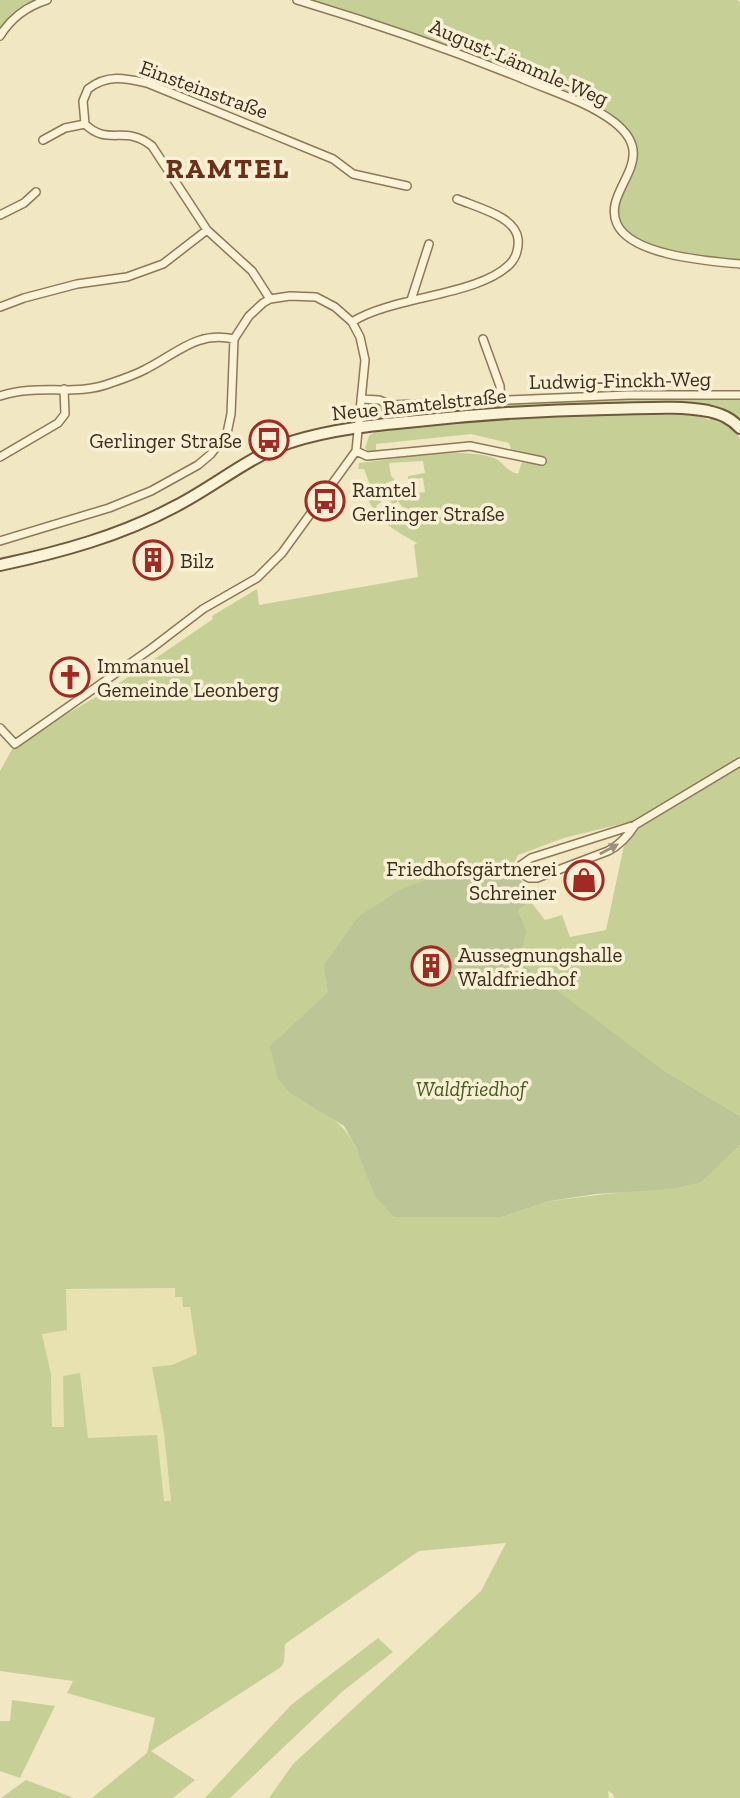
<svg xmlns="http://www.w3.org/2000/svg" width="740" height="1798" viewBox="0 0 740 1798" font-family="'Zilla Slab',serif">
  <rect width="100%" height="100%" fill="#f1e7c3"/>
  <path fill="#e8e2b0" d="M175,1288L190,1306L197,1355L172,1365L152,1368L164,1433L171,1501L163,1502L88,1438L64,1427L52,1428L51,1374L42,1333L66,1330L65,1289Z"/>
  <path fill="#c6d096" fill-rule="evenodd" d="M0,0H47L6,27L0,38Z
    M297,0H737L740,2V264L688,258L641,244L617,224L615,208L634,161L626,135L605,116L532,83Z
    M614,398H740V420L729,412L710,406L486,410L371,419L368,403L376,402L393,407Z
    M593,413L697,415L709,420L712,417L732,428L740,438V1116L665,1071L517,961L527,932L518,910L531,902L545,920L562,915L570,937L606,930L629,822L564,838L518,855L514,863L500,871L467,865L328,992L331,1118C357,1135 364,1167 374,1195L461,1217H502L550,1201L702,1182L740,1145V1798H614L613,1794L608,1791L609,1798H269L293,1764L481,1591L506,1543L419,1551L285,1644L284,1662L281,1667L151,1751L195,1780L173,1798H92L147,1753L155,1718L67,1693L73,1681L0,1671V771L15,744L115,686L213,619L212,616L257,589L259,605L418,577L414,545L417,543C392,529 377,521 365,493H370L371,499L379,498L381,502L376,506L389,523L406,512L398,501L393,505L387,497L425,492L423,478L408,479V476L425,473L423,461L389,463L391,476L395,480L386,483V487L371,488L364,469H358L359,463C398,459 455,447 491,457C504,461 504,470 518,474L522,462L542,465L543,458L511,449L509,443L471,434L376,444V451H368L365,448L369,436L376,431L474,420ZM175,1288V1297H182L183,1307H190L197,1354L172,1365L152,1367L164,1433L171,1501H164L157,1435L88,1438L80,1373L63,1376L64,1427H52L51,1374L42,1334L67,1330L66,1289Z
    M378,1638L393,1652L343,1691L230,1798H205L291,1705Z
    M12,1700L55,1706L20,1778L0,1771V1721H10Z
    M26,1780L74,1798H1Z"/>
  <path fill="#bcc596" d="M467,865L514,873L534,894L531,902L518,910L527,932L518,961L665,1071L740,1116V1145L702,1182L671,1189L596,1194L550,1201L502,1217H394L374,1195L356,1147L344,1126L290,1093L278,1079L270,1046L328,992L324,965L358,917L401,889Z"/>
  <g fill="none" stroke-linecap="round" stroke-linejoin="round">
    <g stroke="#8d7858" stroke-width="10">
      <path id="street" d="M297,0C374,23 449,49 523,79C553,92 588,102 614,122C663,160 601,189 617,224C632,256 709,261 740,264
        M0,36C11,18 28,6 47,0
        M43,140L65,128L85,124
        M0,215L24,203L36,192
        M270,299L252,271L207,230L152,146C125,124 108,147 85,124L83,101L88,89C107,74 125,78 147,83L333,159L353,174L407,186
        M411,300L429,244
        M0,307L24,298L77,284L127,277L163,264L207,230
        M352,322C392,296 479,296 510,264C516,258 519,248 518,239C517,230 510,223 502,218C489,210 472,205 457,199
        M483,339L500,386L501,400
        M0,396C38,383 75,397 111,383C123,379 135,375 146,369C178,353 196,331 234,339
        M361,399L379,400L392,405L628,395H740
        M356,451L367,456L470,446L542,461
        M0,457L58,423L65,414L64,389
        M0,541L109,508L151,491L198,465L211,454L227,433L231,414L234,339L249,316L263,303L270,299L290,296L316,297L335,307L352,322L360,337L365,360L356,451L282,553L257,578L203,609L152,648L15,744L0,728
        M635,825C628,836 620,845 608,851L537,878H529L522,874L521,865L531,858L635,825L740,762"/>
    </g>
    <g stroke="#6f593b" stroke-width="14">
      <path id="secondary" d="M0,565C61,552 120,536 176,506C215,486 248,457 291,442C332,429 374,425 417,421C480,414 543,410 607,409C639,409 676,405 708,411C721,414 731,418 740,428"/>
    </g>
    <use href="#street" stroke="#fbf3d7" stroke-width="7"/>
    <use href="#secondary" stroke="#fbf3d7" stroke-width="10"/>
  </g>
  <defs><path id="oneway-solid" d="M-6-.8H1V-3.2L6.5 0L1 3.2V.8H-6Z" transform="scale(1.75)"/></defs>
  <use fill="#9c907a" href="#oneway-solid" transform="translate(609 849) rotate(-28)"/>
  <defs>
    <g id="bus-ring" transform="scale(2.0125)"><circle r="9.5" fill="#f8f0d4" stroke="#a12b24" stroke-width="1.5"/><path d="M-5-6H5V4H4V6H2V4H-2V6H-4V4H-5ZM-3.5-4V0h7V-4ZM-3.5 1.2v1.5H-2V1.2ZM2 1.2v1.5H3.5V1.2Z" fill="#a12b24"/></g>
    <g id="building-ring" transform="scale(2.0125)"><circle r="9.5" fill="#f8f0d4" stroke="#a12b24" stroke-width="1.5"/><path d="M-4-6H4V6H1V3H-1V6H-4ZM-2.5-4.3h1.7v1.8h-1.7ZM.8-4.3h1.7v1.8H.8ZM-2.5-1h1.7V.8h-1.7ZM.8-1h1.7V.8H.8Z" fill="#a12b24"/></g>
    <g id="church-ring" transform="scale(2.0125)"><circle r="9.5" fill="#f8f0d4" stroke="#a12b24" stroke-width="1.5"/><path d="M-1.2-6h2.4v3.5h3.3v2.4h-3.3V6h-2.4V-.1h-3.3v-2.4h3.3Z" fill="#a12b24"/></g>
    <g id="shop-ring" transform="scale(2.0125)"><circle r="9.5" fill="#f8f0d4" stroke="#a12b24" stroke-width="1.5"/><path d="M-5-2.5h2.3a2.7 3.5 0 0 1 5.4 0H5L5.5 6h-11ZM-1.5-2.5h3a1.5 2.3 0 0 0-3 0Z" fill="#a12b24"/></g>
  </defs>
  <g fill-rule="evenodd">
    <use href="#bus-ring" x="269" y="440"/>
    <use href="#bus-ring" x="325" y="501"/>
    <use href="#building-ring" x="153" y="560"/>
    <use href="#church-ring" x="70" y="677"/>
    <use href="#shop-ring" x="584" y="880"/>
    <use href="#building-ring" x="431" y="966"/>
  </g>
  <g text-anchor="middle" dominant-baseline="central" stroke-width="7" stroke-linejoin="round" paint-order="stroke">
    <g font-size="21" fill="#3c2e1d" stroke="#f8f0d4">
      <text transform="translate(519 62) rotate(23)">August-Lämmle-Weg</text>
      <text transform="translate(204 89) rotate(20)">Einsteinstraße</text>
      <text transform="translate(620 380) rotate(-1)">Ludwig-Finckh-Weg</text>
      <text transform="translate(419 404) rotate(-6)">Neue Ramtelstraße</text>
    </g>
    <g font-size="21" fill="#3c2e1d" stroke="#f8f0d4" text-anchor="start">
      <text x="242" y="440" text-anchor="end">Gerlinger Straße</text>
      <text x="352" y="489">Ramtel<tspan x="352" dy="24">Gerlinger Straße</tspan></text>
      <text x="180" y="560">Bilz</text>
      <text x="97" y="665">Immanuel<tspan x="97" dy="24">Gemeinde Leonberg</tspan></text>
      <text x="557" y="868" text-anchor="end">Friedhofsgärtnerei<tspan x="557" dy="24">Schreiner</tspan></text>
      <text x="458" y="954">Aussegnungshalle<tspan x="458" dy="24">Waldfriedhof</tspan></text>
    </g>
    <g font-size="21" font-style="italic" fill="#485a23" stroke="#f8f0d4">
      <text x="471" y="1088">Waldfriedhof</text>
    </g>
    <g font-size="28" font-weight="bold" letter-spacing="2" fill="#6c301a" stroke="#f8f0d4">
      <text x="228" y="168">RAMTEL</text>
    </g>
  </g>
</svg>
